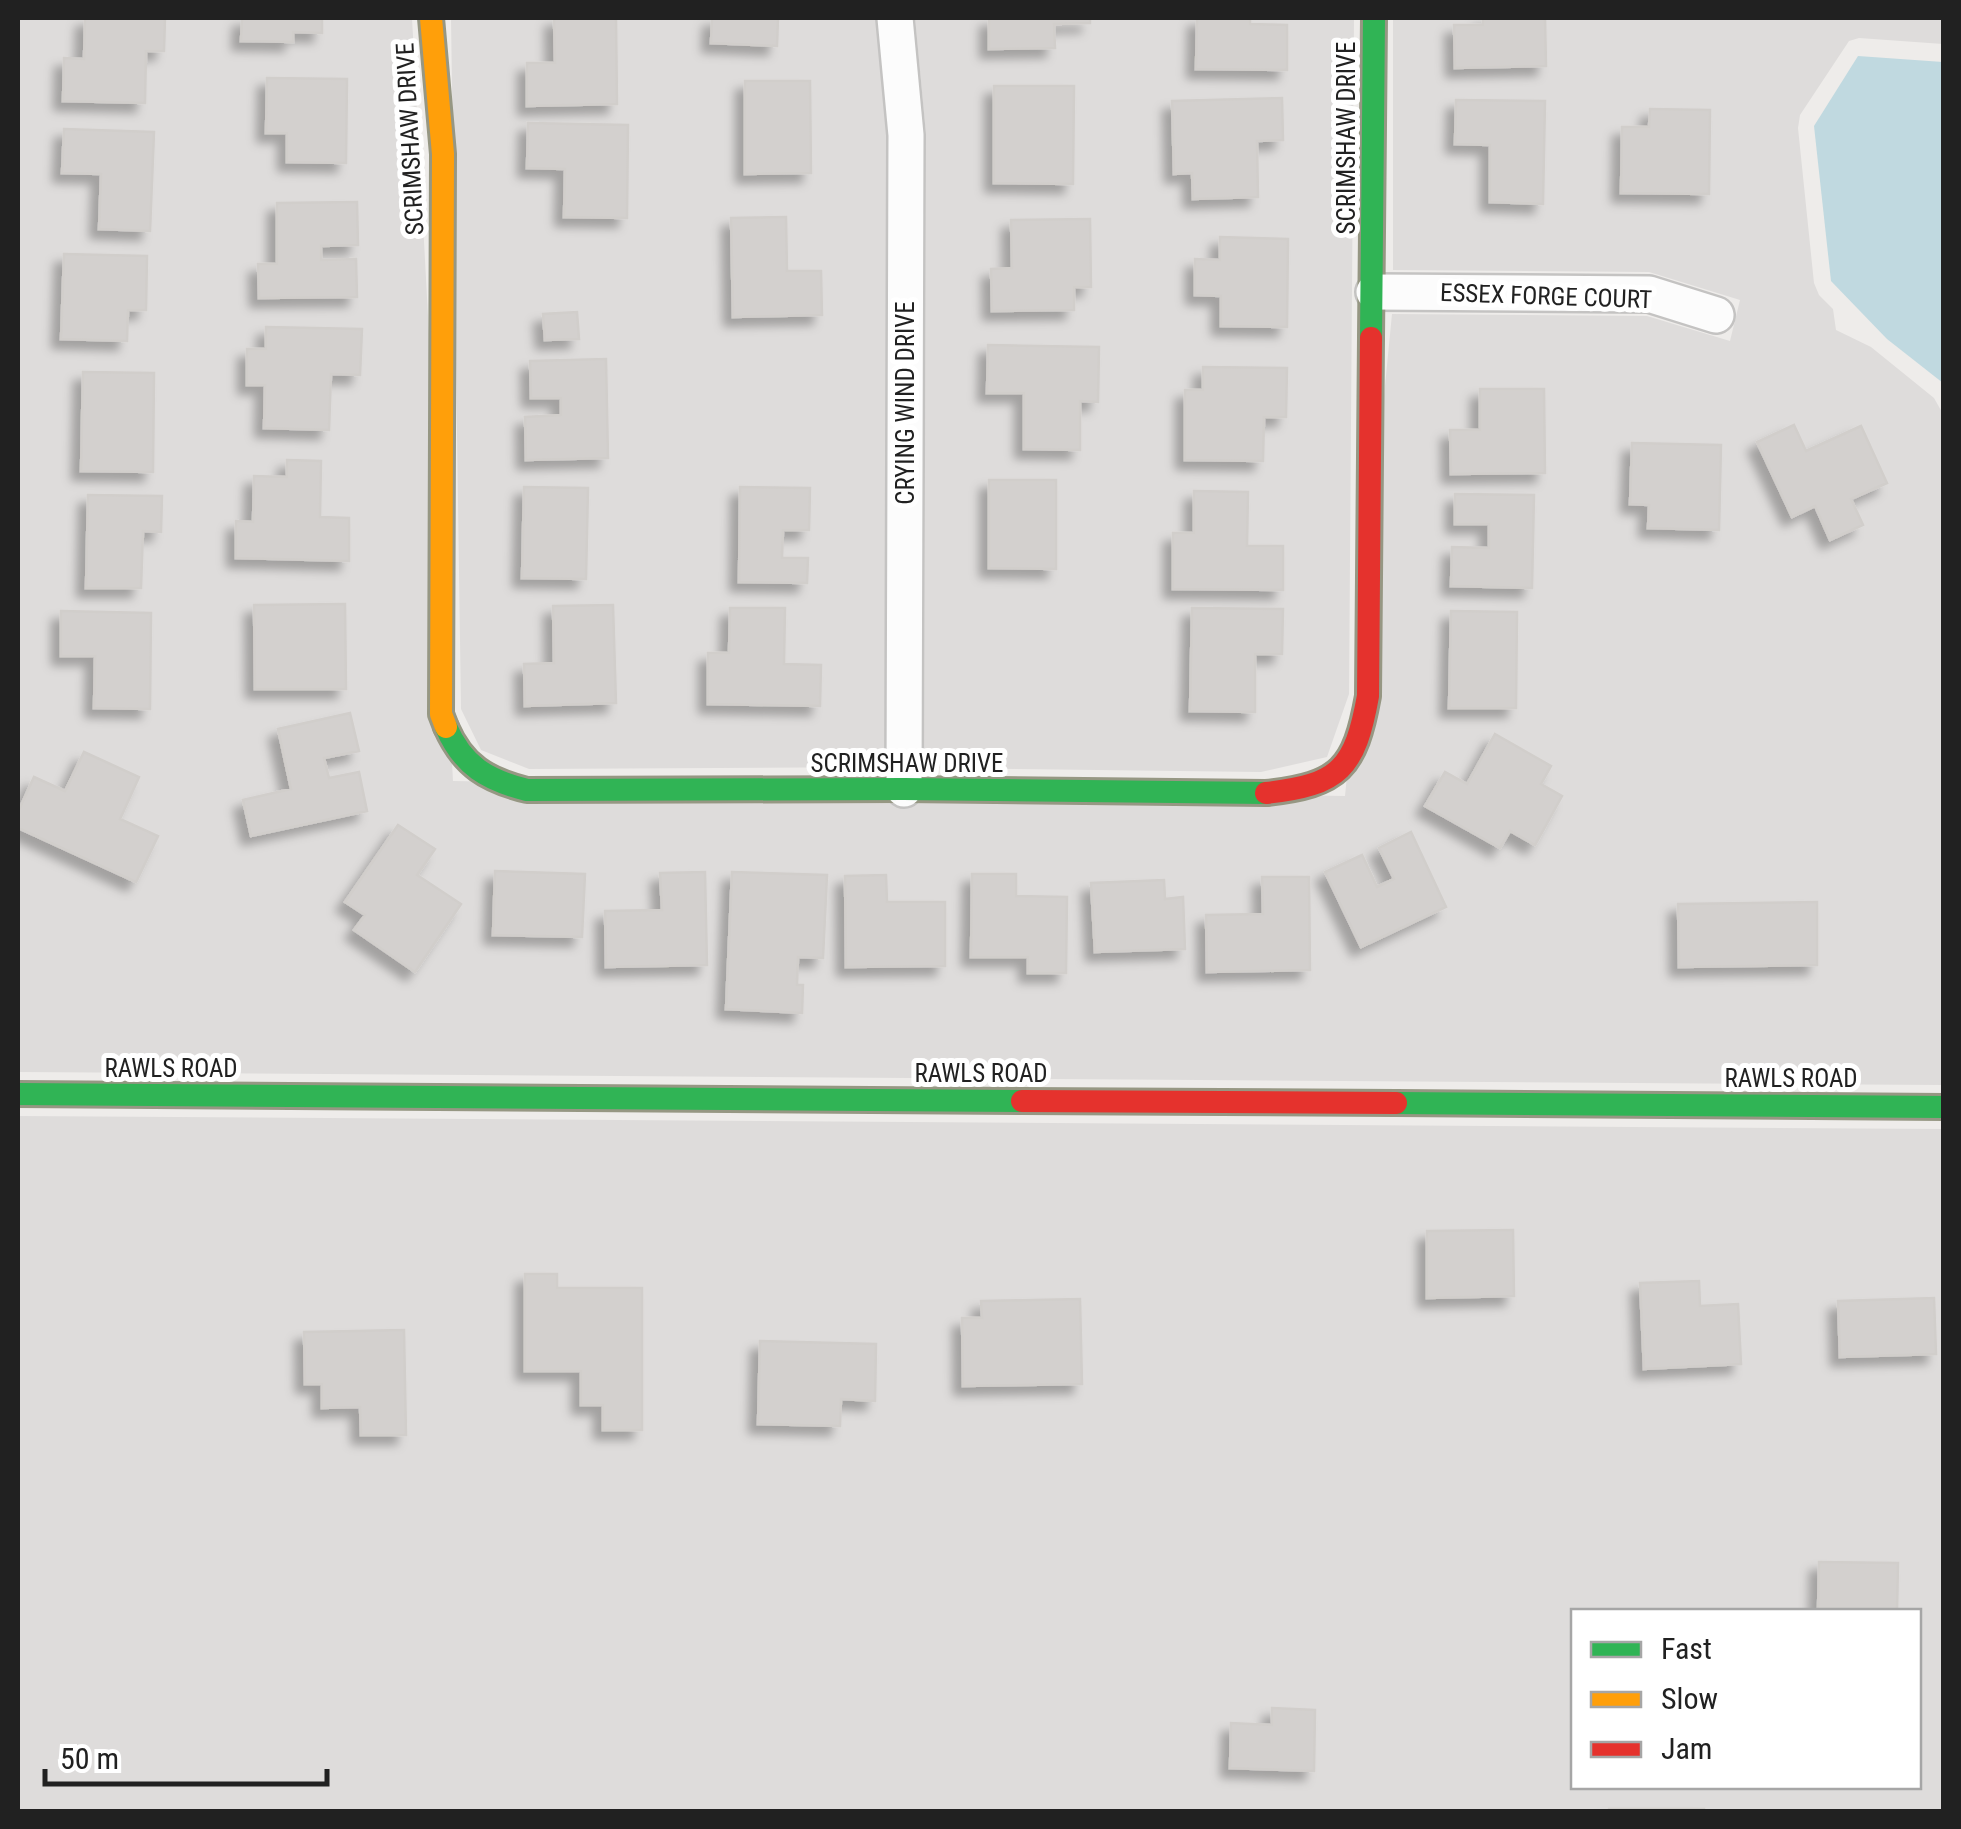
<svg xmlns="http://www.w3.org/2000/svg" width="1961" height="1829" viewBox="0 0 1961 1829" font-family="'Roboto Condensed',sans-serif">
  <defs>
    <filter id="shadow"><feDropShadow dx="-9" dy="9" stdDeviation="5" flood-color="#0004"/></filter>
  </defs>
  <rect width="100%" height="100%" fill="#eeecea"/>
  <path fill="#dedcdb" fill-rule="evenodd" d="M18,18H412L453,781L1345,796L1392,314L1647,316L1730,341L1740,300L1649,272L1393,270V18H1943V44L1859,38L1849,41L1800,115L1798,128L1814,283L1819,295L1833,309L1836,330L1871,347L1934,398L1943,414V1085L18,1072Z
    M451,18H876L887,136L885,767L529,769L481,750L461,709Z
    M915,18H1354L1349,694L1327,757L1261,772L924,768L926,135Z
    M18,1116L1943,1129V1811H18ZM1574,1612H1918V1786H1574Z"/>
  <path fill="#c0d9e0" d="M1858,56L1943,62V383L1887,339L1831,281L1814,126Z"/>
  <path fill="#d3d0ce" stroke="#d1cecb" stroke-width="2.5" filter="url(#shadow)" d="M85,18H165L164,51H146L145,103L63,101L64,58L84,59Z
    M242,18H322V33L293,32V42L241,41Z
    M554,18H616L617,104L527,106V63H555Z
    M712,18H778L777,46L711,43Z
    M989,18H1090V23L1054,24L1055,48L989,49Z
    M1197,18H1250V24L1287,25V70L1196,69Z
    M1483,18H1545L1546,66L1455,68L1454,25H1483Z
    M267,78L347,79L346,163L287,162V133H266Z
    M745,81H810L811,173L745,174Z
    M994,86H1074L1073,184L994,183Z
    M1282,98L1283,140L1257,141L1258,197L1193,199L1192,173L1174,174L1172,101Z
    M1456,100L1545,101L1543,204L1490,202V145L1455,144Z
    M1650,109L1710,110L1709,194L1621,193L1622,127H1649Z
    M528,123L628,125L627,218L564,217L565,169L527,168Z
    M64,129L154,132L150,231L99,229L101,174L62,173Z
    M357,202L358,245L321,246V260L356,259L357,297L259,298L258,264H277V203Z
    M786,217L787,271H821L822,315L733,317L731,218Z
    M1090,219L1091,287H1074V310L992,311L991,269L1012,268L1011,220Z
    M1220,237L1288,239L1287,327L1221,326V296L1195,295V259L1220,260Z
    M64,254L147,256L146,310H128L127,341L61,339Z
    M577,312L579,339L545,340L543,314Z
    M266,327L362,329L360,375L331,374L329,430L264,428L265,385H247V349H266Z
    M988,345L1099,347L1098,402L1080,401V450L1024,449V393H987Z
    M606,359L608,458L526,460L525,417L561,415V398H531L530,361Z
    M1203,367L1287,368L1286,417H1264L1263,461L1185,460V390H1203Z
    M83,372L154,373L153,472L81,471Z
    M1480,389H1544L1545,473L1451,474L1450,430H1480Z
    M1794,425L1806,451L1861,426L1887,483L1851,499L1863,525L1830,540L1815,506L1792,517L1757,442Z
    M1632,443L1721,445L1719,530L1648,528L1649,505L1630,504Z
    M287,460L321,461L320,517L349,518V561L236,558V521L253,522L254,476L287,477Z
    M989,480H1056V569L989,568Z
    M524,487L588,488L586,579L522,578Z
    M740,487L810,488L809,530H783L782,558H808L807,583L739,582Z
    M1194,491L1248,492L1247,546H1283V590L1173,589V533H1194Z
    M1455,494L1534,495L1532,588L1451,586L1452,547L1489,548V524H1455Z
    M88,495L162,496L161,532L143,531L141,588H86Z
    M345,604L346,689H255L254,605Z
    M613,605L616,703L525,706L524,664L554,663L553,606Z
    M730,608H785L784,664L821,665L820,706L708,704V653H729Z
    M1192,608L1283,609L1282,654H1255V712L1190,711Z
    M61,611L151,613L150,709L94,708L95,656H61Z
    M1451,611L1517,612L1516,708H1449Z
    M350,713L359,751L324,758L329,778L359,772L367,811L251,836L243,800L291,789L278,729Z
    M1495,734L1551,766L1541,784L1562,796L1535,845L1510,831L1500,848L1425,806L1445,772L1467,784Z
    M84,752L139,777L120,819L158,836L136,882L18,828V812L34,777L65,791Z
    M398,825L435,849L417,875L461,904L415,972L354,930L365,915L345,902Z
    M1411,832L1446,907L1361,947L1325,872L1362,855L1377,887L1394,879L1379,848Z
    M495,871L585,874L582,937L493,935Z
    M705,872L707,965L606,967L605,911L662,910L660,873Z
    M732,872L827,875L823,958L798,957L797,985H803L802,1013L726,1009Z
    M972,874H1016V896L1067,897L1066,973H1028V957H971Z
    M886,875L887,902H945V966L846,967L845,876Z
    M1262,877H1309L1310,970L1207,972L1206,915L1263,914Z
    M1164,880L1165,899L1183,897L1185,949L1095,952L1091,883Z
    M1817,902V965L1679,967L1678,904Z
    M1513,1230L1514,1296L1427,1298V1231Z
    M525,1274H557V1288H642V1430H603V1405H581V1371H525Z
    M1699,1281L1700,1306L1738,1304L1741,1364L1644,1369L1640,1283Z
    M1934,1298L1936,1354L1840,1357L1838,1301Z
    M1080,1299L1082,1384L963,1386L962,1318H982L981,1301Z
    M404,1330L406,1435H361L360,1407L322,1408V1384H305L304,1332Z
    M760,1341L876,1344L875,1401L841,1399L840,1426L758,1424Z
    M1819,1562L1898,1563L1897,1612H1818Z
    M1272,1708L1315,1710L1314,1771L1230,1768L1231,1723L1272,1725Z
    M1609,1809H1704V1812H1609Z"/>
  <g fill="none" stroke-linecap="round" stroke-linejoin="round">
    <g stroke="#c4c3c2" stroke-width="40">
      <path id="street" d="M895,18L906,135L904,789
        M1374,292L1649,294L1716,315"/>
    </g>
    <g stroke="#969783" stroke-width="28">
      <path id="fast" d="M1371,338L1374,18
        M446,727C463,766 487,780 527,790L904,789L1266,793
        M18,1094L1022,1101
        M1396,1103L1944,1107"/>
    </g>
    <g stroke="#969783" stroke-width="28">
      <path id="slow" d="M431,18L443,154L441,714L446,727"/>
    </g>
    <g stroke="#969783" stroke-width="28">
      <path id="jam" d="M1266,793C1340,785 1355,768 1368,696L1371,338
        M1022,1101L1396,1103"/>
    </g>
    <use href="#street" stroke="#fcfcfc" stroke-width="35"/>
    <use href="#fast" stroke="#30b455" stroke-width="22"/>
    <use href="#slow" stroke="#ff9f0a" stroke-width="22"/>
    <use href="#jam" stroke="#e5322d" stroke-width="22"/>
  </g>
  <g text-anchor="middle" dominant-baseline="central" stroke-width="10" stroke-linejoin="round" paint-order="stroke">
    <g font-size="25" fill="#212121" stroke="#fff">
      <text transform="translate(1346 138) rotate(-90)">SCRIMSHAW DRIVE</text>
      <text transform="translate(410 139) rotate(-93)">SCRIMSHAW DRIVE</text>
      <text transform="translate(1546 296) rotate(2)">ESSEX FORGE COURT</text>
      <text transform="translate(905 403) rotate(-90)">CRYING WIND DRIVE</text>
      <text x="907" y="763">SCRIMSHAW DRIVE</text>
      <text x="171" y="1068">RAWLS ROAD</text>
      <text x="981" y="1073">RAWLS ROAD</text>
      <text x="1791" y="1078">RAWLS ROAD</text>
    </g>
  </g>
  <rect width="1961" height="1829" fill="none" stroke="#212121" stroke-width="40"/>
  <rect x="1571" y="1609" width="350" height="180" fill="#ffffff" stroke="#a6a6a6" stroke-width="2.5"/>
  <rect x="1591" y="1642" width="50" height="15" fill="#30b455" stroke="#a6a6a6" stroke-width="2.5"/>
  <text x="1661" y="1659" font-size="30" fill="#212121">Fast</text>
  <rect x="1591" y="1692" width="50" height="15" fill="#ff9f0a" stroke="#a6a6a6" stroke-width="2.5"/>
  <text x="1661" y="1709" font-size="30" fill="#212121">Slow</text>
  <rect x="1591" y="1742" width="50" height="15" fill="#e5322d" stroke="#a6a6a6" stroke-width="2.5"/>
  <text x="1661" y="1759" font-size="30" fill="#212121">Jam</text>
  <path d="M45 1769v15h282v-15" fill="none" stroke="#212121" stroke-width="5"/>
  <text x="60" y="1769" font-size="30" fill="#212121" stroke="#ffffff" stroke-width="8" paint-order="stroke">50 m</text>
</svg>
